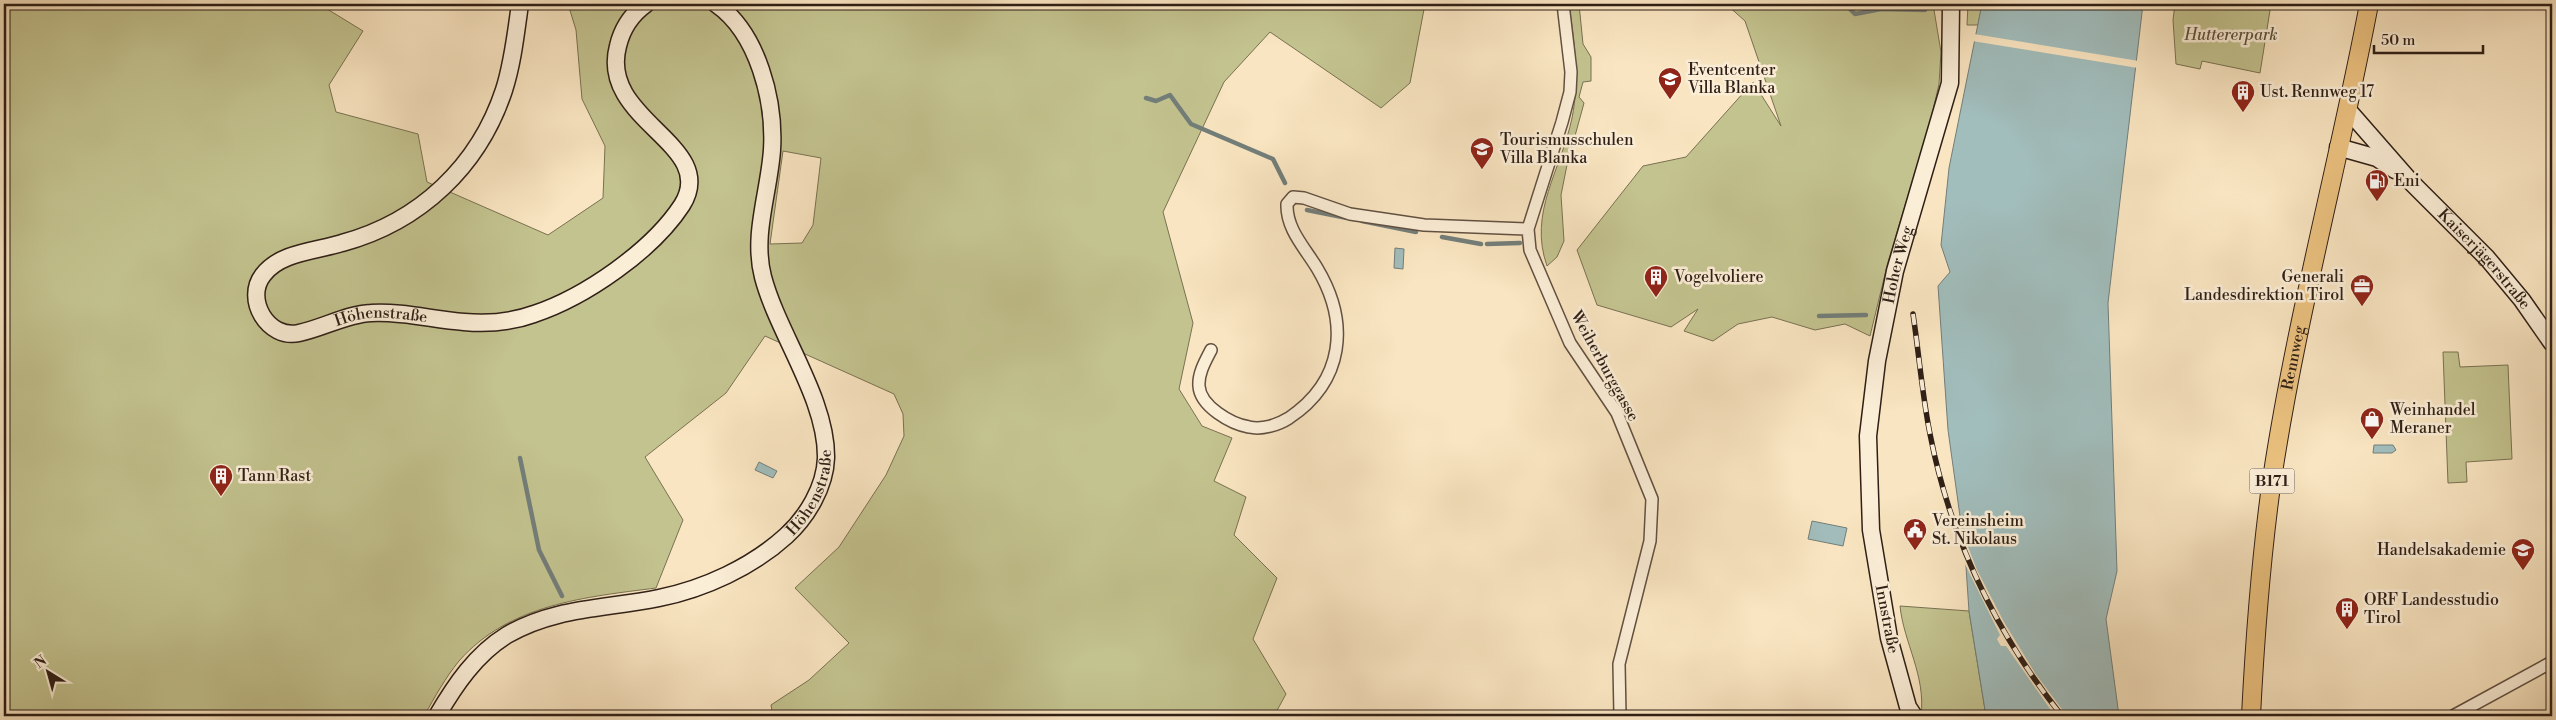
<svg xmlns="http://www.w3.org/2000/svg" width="2556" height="720" viewBox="0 0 2556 720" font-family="'Libre Bodoni',serif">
  <rect width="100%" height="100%" fill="#f9e5c1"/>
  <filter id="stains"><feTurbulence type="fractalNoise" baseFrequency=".004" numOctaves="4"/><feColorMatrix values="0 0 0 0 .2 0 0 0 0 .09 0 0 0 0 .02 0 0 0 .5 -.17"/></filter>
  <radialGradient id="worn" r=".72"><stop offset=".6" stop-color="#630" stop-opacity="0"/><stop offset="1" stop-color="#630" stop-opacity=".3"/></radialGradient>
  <path fill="#c3c38f" stroke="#797152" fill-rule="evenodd" d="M4,4H319L363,31L329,85L336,112L418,134L427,182L548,235L603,198L605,146L582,99L576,30L568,4H1425L1410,83L1381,108L1270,32L1224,82L1163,212L1193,323L1179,389L1202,426L1232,438L1214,481L1246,497L1234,535L1277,578L1253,639L1286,694L1274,716H773L771,705L809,680L849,643L795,588L839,547L886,475L904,436L903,414L894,394L765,336L726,393L645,457L683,520L656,588C586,597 509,604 459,661C445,678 435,697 424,716H4ZM783,151L821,158L813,225L802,243L770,244Z
    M1569,4H1579L1583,44L1591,57V81L1583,82L1579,97L1584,103L1567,165L1561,195L1564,241L1557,257L1547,266C1528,212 1561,171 1572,118C1580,79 1574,42 1569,4Z
    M1726,4H1933L1941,52L1939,84L1930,123L1888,262L1870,336L1845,324L1815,330L1772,317L1738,324L1713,341L1684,331L1698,309L1671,327L1597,305L1577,250L1643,166L1686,157L1753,82L1781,126L1745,21Z
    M1968,4H1982L1978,25H1967Z
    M2175,4H2271L2260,73L2202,61L2200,69L2176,64L2173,20Z
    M2443,352H2458L2460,367L2508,365L2512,459L2466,462L2467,482L2448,483Z
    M1900,606L1969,611L1986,716H1921C1926,675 1904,644 1900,606Z"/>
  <path fill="#a1bdbc" stroke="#737e7a" d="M1982,4H2143L2108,303L2117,571L2106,619L2119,716H1986L1969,611L1965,552L1948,430L1938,286L1950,272L1941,245L1949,168Z
    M1395,248L1404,249L1403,269L1394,268Z
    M2374,445H2393L2396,450L2392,453H2373Z
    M759,462L777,471L773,478L755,470Z
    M1812,521L1847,528L1843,546L1808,539Z"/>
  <path fill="#f9e5c1" d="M1974,34L2139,61L2138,68L1972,41Z
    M1958,521L1977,570L2004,622L2035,673L2067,716H2055L2006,646H2001L1999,643L1997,639L2000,635L1963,560Z"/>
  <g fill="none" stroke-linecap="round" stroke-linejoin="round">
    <path stroke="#737e7a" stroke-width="4.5" d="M1845,4L1855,14L1881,9L1925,10
      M1146,98L1156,101L1170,95L1191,124L1273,159L1285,183
      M1307,210L1347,218
      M1362,221L1416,232
      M1442,237L1481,244
      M1487,244L1520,243
      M1819,316L1866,315
      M520,458L539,550L562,596"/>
    <g stroke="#625041" stroke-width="14">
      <path id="street" d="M1563,4L1571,72L1570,92L1562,122L1528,229L1530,250L1570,343L1617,413L1652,499L1650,541L1619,664L1620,716
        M1211,350C1206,360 1198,373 1199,386C1200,406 1231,424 1249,427C1262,430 1278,425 1289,418C1344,381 1350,323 1317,268C1305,248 1286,229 1287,204L1293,197L1304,198L1350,214L1424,225L1528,229
        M2453,716L2552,662"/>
    </g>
    <g stroke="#2f1f16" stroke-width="19">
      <g id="secondary">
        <path id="s1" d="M520,4C516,32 513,62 504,90C479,166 420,222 342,243C317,251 280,252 263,275C244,299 268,340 299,333C323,328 347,314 371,313C402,311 434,320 464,322C486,324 512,322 534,314C585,297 652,251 682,205C720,144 598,121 618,46C622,29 632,14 646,4"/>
        <path id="s2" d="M2348,110L2411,182L2487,258L2522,300L2552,343"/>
        <path d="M2338,147L2377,158L2395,170"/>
        <path id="s3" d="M437,716C455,685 476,654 507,635C555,607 606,609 659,598C704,589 752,567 786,536C807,517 825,487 826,458C827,399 778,334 763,277C752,235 769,193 772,150C775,101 758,33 716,4"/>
        <path id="s4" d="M1914,716L1908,707L1889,638L1871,530L1868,436L1877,361L1895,271L1950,83L1951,4"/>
      </g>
    </g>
    <g stroke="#2f1f16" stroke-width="20">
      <g id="primary">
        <path id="s5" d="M2251,716C2255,637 2261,557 2272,479C2296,319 2339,162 2369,4"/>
      </g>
    </g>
    <use href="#street" stroke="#fbeed7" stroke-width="11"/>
    <use href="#secondary" stroke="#fbeed7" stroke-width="16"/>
    <use href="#primary" stroke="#ecc280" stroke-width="18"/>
    <g stroke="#2f1f16" stroke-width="5.5">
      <path id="rail" d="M1913,314C1919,354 1922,394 1930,434C1950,537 1996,633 2062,716"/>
    </g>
    <use href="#rail" stroke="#fbeed7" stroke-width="4" stroke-dasharray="11" stroke-linecap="butt"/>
  </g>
  <defs>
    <g id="university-pin" transform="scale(1.25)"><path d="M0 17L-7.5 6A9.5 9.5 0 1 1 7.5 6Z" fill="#8f2418" stroke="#fbeed7"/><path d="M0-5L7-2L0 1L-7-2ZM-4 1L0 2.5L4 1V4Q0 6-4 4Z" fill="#fff"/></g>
    <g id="building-pin" transform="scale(1.25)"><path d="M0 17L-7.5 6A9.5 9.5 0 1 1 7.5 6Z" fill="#8f2418" stroke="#fbeed7"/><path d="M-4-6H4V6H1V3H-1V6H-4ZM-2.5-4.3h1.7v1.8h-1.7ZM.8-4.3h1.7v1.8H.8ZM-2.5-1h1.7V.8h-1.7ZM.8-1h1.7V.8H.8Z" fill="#fff"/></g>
    <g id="fuel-pin" transform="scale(1.25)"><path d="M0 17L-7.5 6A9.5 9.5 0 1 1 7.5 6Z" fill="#8f2418" stroke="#fbeed7"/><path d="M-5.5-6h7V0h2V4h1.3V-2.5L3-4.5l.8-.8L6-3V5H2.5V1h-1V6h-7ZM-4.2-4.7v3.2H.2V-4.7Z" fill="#fff"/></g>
    <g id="office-pin" transform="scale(1.25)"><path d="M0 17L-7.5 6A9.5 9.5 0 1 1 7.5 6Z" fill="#8f2418" stroke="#fbeed7"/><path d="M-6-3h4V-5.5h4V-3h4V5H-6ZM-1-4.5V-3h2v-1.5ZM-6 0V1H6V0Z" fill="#fff"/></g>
    <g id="shop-pin" transform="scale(1.25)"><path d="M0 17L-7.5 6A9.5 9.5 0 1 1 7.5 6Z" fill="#8f2418" stroke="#fbeed7"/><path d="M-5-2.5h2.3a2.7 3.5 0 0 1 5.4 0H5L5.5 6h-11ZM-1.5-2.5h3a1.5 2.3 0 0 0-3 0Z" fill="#fff"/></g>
    <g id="civic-pin" transform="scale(1.25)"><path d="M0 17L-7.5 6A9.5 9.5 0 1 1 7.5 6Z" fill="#8f2418" stroke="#fbeed7"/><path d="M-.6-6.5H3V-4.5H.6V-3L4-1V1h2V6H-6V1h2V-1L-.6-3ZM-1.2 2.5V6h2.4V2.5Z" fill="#fff"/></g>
    <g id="school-pin" transform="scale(1.25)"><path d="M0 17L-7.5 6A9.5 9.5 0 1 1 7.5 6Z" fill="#8f2418" stroke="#fbeed7"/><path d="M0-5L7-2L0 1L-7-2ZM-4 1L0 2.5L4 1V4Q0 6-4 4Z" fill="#fff"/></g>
  </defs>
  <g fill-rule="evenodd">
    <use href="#university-pin" x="1670" y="79"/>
    <use href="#building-pin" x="2243" y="92"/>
    <use href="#university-pin" x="1482" y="149"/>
    <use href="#fuel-pin" x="2377" y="181"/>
    <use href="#building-pin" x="1656" y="277"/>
    <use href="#office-pin" x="2362" y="286"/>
    <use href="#shop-pin" x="2372" y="419"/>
    <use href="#building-pin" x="221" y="476"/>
    <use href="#civic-pin" x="1915" y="530"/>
    <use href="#school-pin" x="2523" y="550"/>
    <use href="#building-pin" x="2347" y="609"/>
  </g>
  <g text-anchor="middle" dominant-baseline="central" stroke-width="5" stroke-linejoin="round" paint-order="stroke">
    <rect fill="#fbeed7" stroke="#6c5d50" stroke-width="1" x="2249.5" y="468.5" width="45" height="25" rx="4"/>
    <g font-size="15" font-weight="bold" fill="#2f1f16">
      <text x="2272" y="481">B171</text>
    </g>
    <g font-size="16" font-style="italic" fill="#5b503a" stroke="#fbeed7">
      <text x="2231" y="35">Huttererpark</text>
    </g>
    <g font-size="16" fill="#2f1f16" stroke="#fbeed7" text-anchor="start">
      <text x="1688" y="70">Eventcenter<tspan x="1688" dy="18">Villa Blanka</tspan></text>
      <text x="2260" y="92">Ust. Rennweg 17</text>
      <text x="1500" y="140">Tourismusschulen<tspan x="1500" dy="18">Villa Blanka</tspan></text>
      <text x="2394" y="181">Eni</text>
      <text x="1674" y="277">Vogelvoliere</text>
      <text x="2344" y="277" text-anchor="end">Generali<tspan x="2344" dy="18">Landesdirektion Tirol</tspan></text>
      <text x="2390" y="410">Weinhandel<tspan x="2390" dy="18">Meraner</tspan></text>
      <text x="238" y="476">Tann Rast</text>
      <text x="1932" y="521">Vereinsheim<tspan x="1932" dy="18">St. Nikolaus</tspan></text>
      <text x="2506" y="550" text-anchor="end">Handelsakademie</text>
      <text x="2364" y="600">ORF Landesstudio<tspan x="2364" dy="18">Tirol</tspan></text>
    </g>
    <g font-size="16" fill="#2f1f16" stroke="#fbeed7">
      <text stroke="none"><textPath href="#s2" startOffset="202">Kaiserjägerstraße</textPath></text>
      <text stroke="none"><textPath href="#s4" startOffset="460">Hoher Weg</textPath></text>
      <text stroke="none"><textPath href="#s1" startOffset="578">Höhenstraße</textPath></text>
      <text stroke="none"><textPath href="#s5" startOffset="361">Rennweg</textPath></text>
      <text transform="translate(1605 366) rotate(61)">Weiherburggasse</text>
      <text stroke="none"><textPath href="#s3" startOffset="460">Höhenstraße</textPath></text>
      <text transform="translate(1887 619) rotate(79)">Innstraße</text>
    </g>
  </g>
  <rect width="2556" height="720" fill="none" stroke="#f9e5c1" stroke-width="20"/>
  <rect x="5" y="5" width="2546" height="710" fill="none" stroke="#2f1f16" stroke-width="2.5"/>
  <rect x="10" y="10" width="2536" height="700" fill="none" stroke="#2f1f16"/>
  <g transform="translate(48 672) rotate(323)" stroke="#fbeed7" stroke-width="4" paint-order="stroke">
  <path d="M0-4L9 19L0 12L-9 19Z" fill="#2f1f16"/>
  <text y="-8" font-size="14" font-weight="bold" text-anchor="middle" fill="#2f1f16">N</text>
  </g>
  <path d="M2374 45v8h109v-8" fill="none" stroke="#2f1f16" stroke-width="2.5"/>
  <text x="2381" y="45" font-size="15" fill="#2f1f16" stroke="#fbeed7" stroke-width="4" paint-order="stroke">50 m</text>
  <rect width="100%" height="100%" filter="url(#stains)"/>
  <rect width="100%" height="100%" fill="url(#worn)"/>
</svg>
